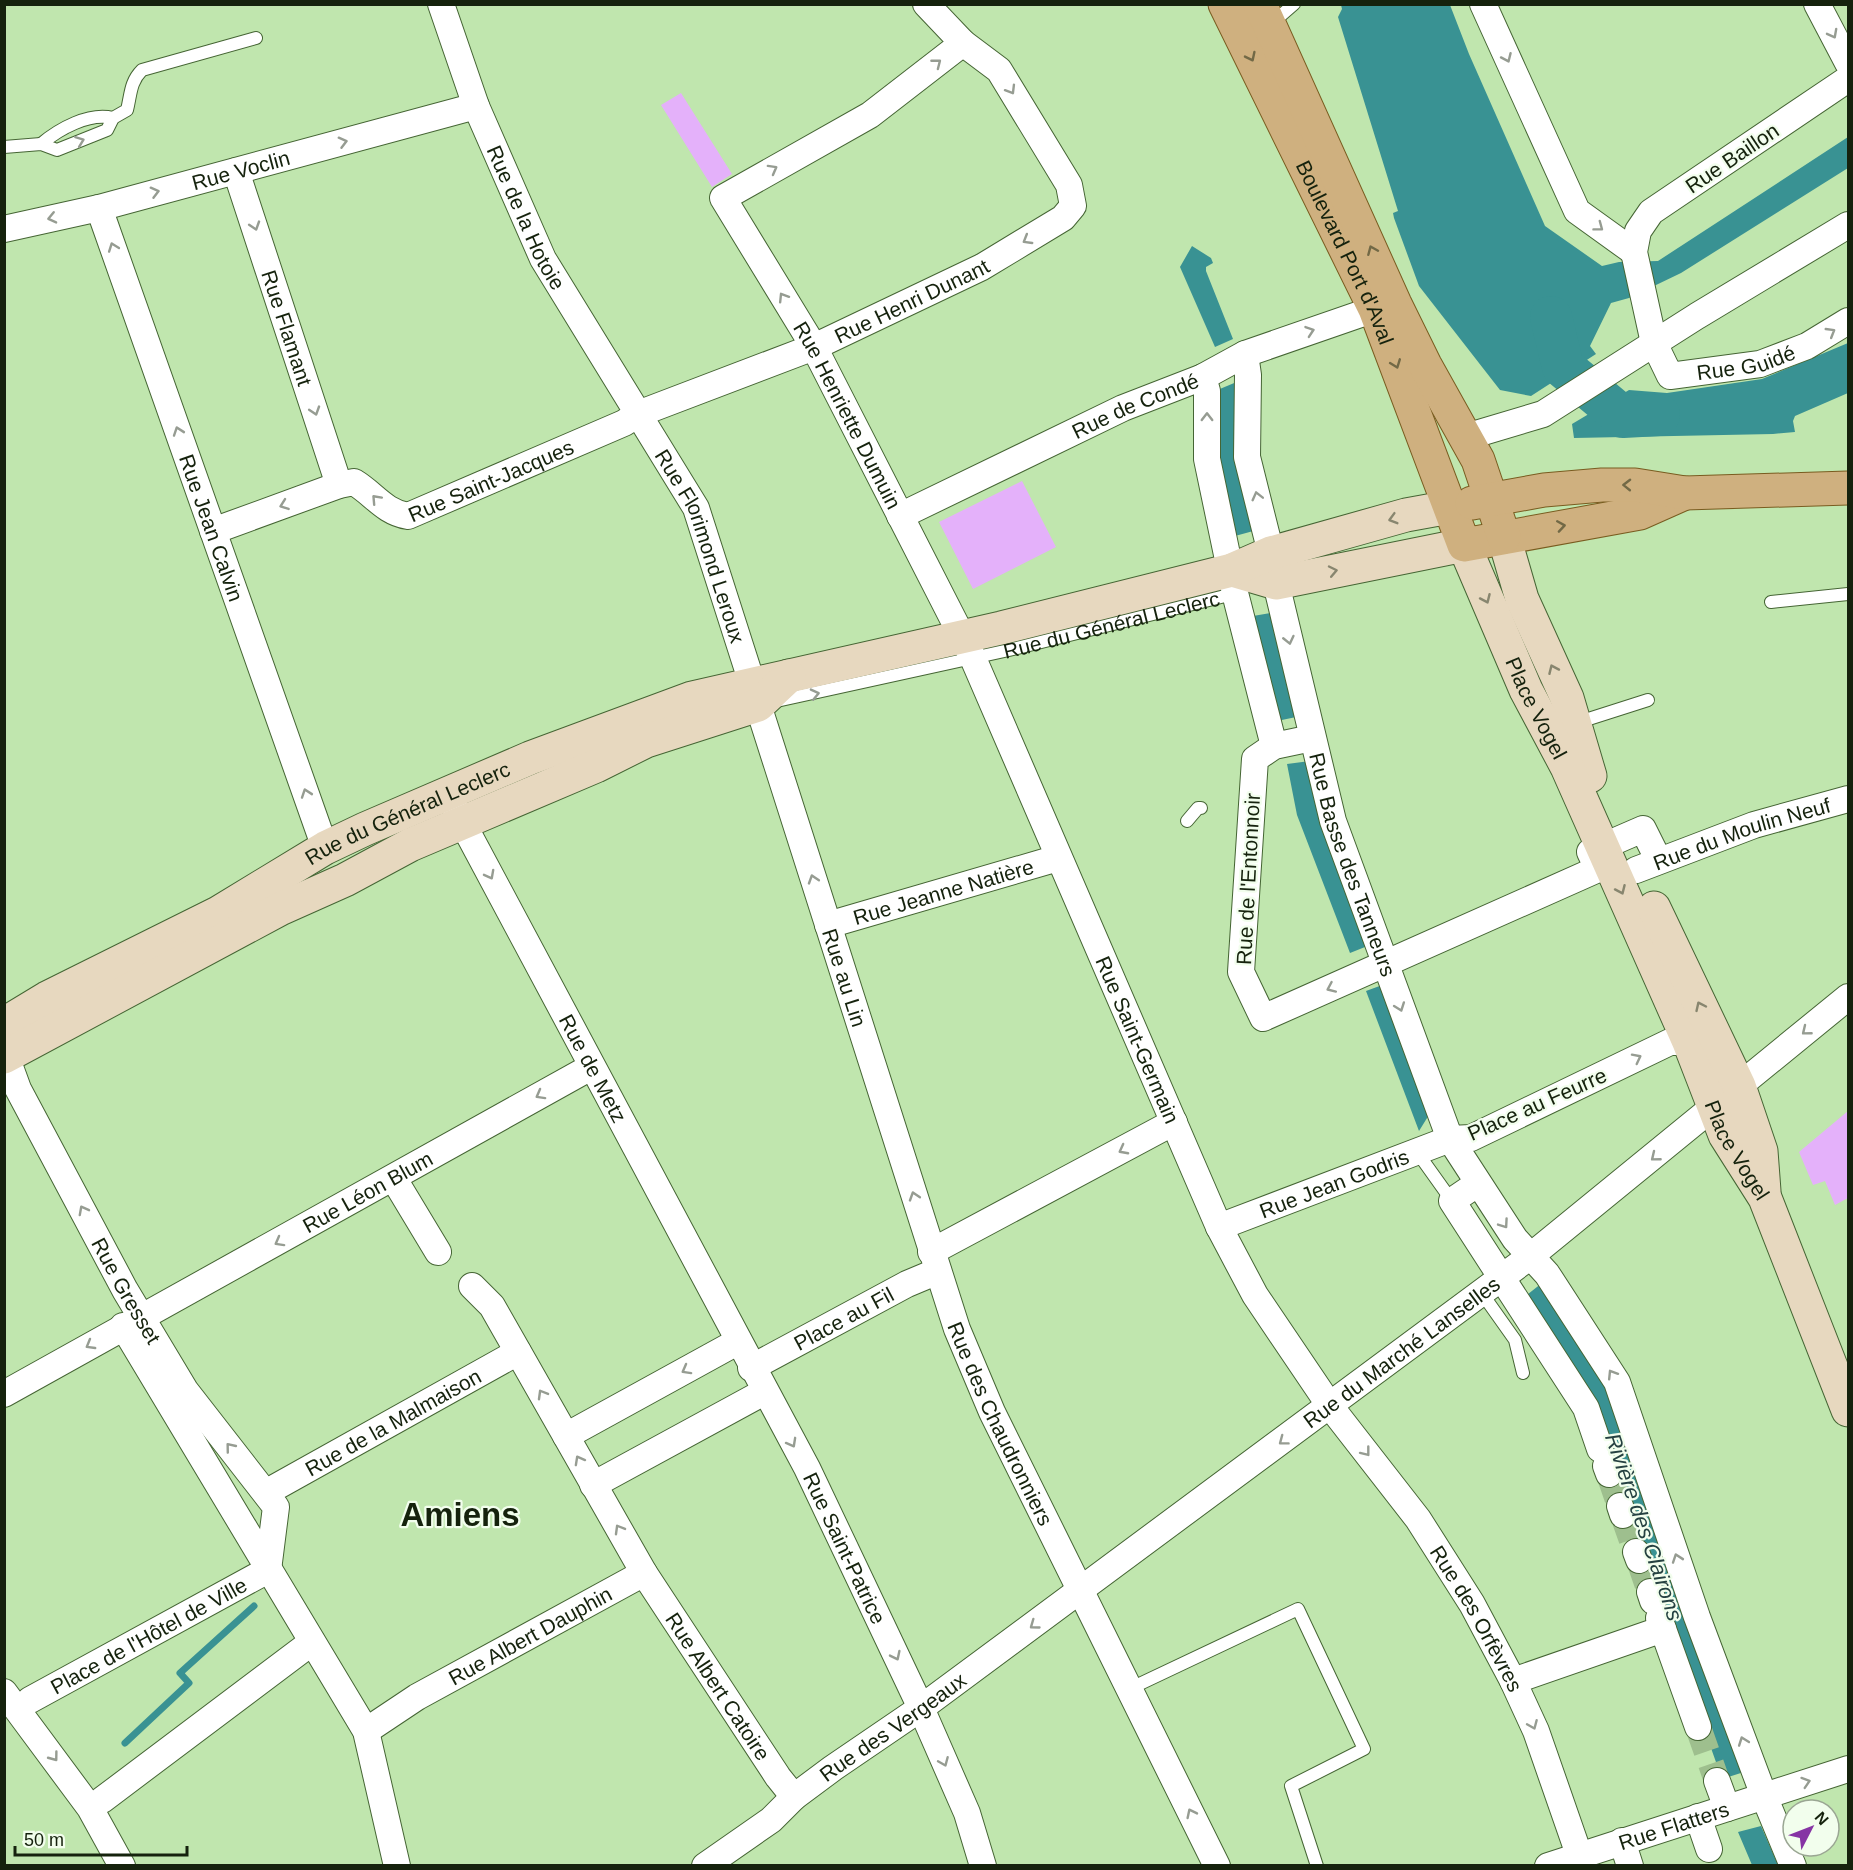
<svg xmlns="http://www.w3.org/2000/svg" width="1853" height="1870" viewBox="0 0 1853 1870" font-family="Arial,sans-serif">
  <rect width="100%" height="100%" fill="#c0e6ae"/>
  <path fill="#e4b1fa" d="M681,93L732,174L712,187L661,105Z
    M1022,481L1056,547L973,589L939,522Z
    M1848,1111V1198L1835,1205L1825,1181L1813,1185L1799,1152Z"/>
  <path fill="#399293" d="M1341,5H1450L1469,54L1545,226L1602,266L1619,262L1658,261L1848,137V168L1681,273L1629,298L1611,303L1590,346L1596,354L1531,396L1500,390L1419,286L1394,218L1393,213L1398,211L1338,17L1342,9Z
    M1192,246L1211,258L1213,263L1206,267V271L1233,339L1215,347L1180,267Z
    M1848,343V393L1795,416L1793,421L1795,432L1773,434L1574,438L1572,424L1629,390L1667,393L1762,379Z
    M1239,381L1257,530L1235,536L1217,463L1215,391Z
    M1276,612L1301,716L1277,721L1253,616Z
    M1310,761L1370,945L1350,953L1297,815L1287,764Z
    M1385,984L1432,1110L1419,1131L1366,991Z
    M1542,1283L1605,1385L1744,1772L1722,1779L1613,1472L1523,1298Z
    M1761,1826L1778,1865H1752L1738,1832Z"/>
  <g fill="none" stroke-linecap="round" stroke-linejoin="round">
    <path stroke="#399293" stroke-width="7" d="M125,1743L189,1683L180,1673L254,1606"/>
    <path stroke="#399293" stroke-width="42" d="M1551,317L1563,367L1623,417L1659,415"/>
    <path stroke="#9ebf8e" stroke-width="26" stroke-dasharray="26 13" stroke-linecap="butt" d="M1609,1474L1620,1506
      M1623,1515L1636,1552
      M1639,1560L1650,1592
      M1698,1727L1717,1781"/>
    <g stroke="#456534" stroke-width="14">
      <g id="lane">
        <path d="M1271,24L1294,4"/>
        <path d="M41,144C59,129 89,112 113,118"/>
        <path d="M4,147L41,144L57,150L107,130L113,118L127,110C131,94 130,82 142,70L256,38"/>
        <path d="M1771,602L1848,594"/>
        <path id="s1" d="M772,702L1009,650L1237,593"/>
        <path d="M1576,723L1648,700"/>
        <path d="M1187,821L1198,808H1201"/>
        <path d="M1417,1152L1452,1201L1449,1204"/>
        <path d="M1481,1292L1515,1340L1523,1373"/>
        <path d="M1129,1689L1298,1609L1364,1749L1291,1786L1317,1866"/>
      </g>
    </g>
    <g stroke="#456534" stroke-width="28">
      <g id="street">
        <path id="s2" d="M441,4L476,106L543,259L696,508L752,683"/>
        <path d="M1483,4L1577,211L1634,252"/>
        <path d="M1817,4L1848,63"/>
        <path id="s3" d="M963,43L870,115L723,198L814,347L973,658L1219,1227L1255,1295L1330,1406L1418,1519L1472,1604L1513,1681L1536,1731L1583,1866"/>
        <path id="s4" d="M1848,79L1651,212L1638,231L1634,252L1654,343L1670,376L1760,364L1807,346L1848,321"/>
        <path id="s5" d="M236,171L339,485"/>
        <path id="s6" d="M99,208L325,848"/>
        <path id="s7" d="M4,229L99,208L476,106"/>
        <path d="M1245,354L1248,375L1247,457L1271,553"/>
        <path d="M1203,377L1207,391V459L1235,593L1274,746"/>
        <path d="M1466,437L1543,414L1697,316L1848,225"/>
        <path id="s8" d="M900,516L1123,408L1203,377L1245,354L1375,309"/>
        <path id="s9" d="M213,531L339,485L354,482C374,494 384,512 408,516L624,423L638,414L814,347L982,267L1063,218L1073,206L1069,185L999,70L963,43L926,4"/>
        <path id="s10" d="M1276,583L1333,821L1450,1139L1515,1239L1547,1274L1617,1382L1697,1617L1764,1796L1793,1866"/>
        <path id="s11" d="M758,705L957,1329L992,1412L1217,1866"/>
        <path d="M1312,738L1274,746L1255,759L1241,972L1263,1018L1598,869L1590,852L1643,829L1658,859"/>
        <path id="s12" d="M454,807L807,1468L921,1708L967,1813L983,1866"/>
        <path id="s13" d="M1636,870L1754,825L1848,799"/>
        <path id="s14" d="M828,925L1058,858"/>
        <path id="s15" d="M6,1056L18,1089L125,1290L185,1390L276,1507L268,1570"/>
        <path d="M394,1179L438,1252"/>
        <path d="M1477,1184L1452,1201L1586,1408L1600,1449"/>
        <path id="s16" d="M1219,1227L1450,1139L1471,1138L1670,1042H1689"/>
        <path d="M931,1252L1174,1122"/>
        <path id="s17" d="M472,1286L492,1306L644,1573L778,1777L794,1797"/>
        <path d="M123,1326L366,1731L397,1866"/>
        <path id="s18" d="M751,1368L907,1284L938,1271"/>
        <path id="s19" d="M4,1394L591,1067"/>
        <path d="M566,1436L737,1342"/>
        <path d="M1606,1466L1609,1474"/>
        <path d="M593,1485L764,1392"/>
        <path id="s20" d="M267,1492L518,1352"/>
        <path d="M1620,1506L1623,1515"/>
        <path d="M1636,1552L1639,1560"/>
        <path d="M1650,1592L1653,1601"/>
        <path d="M1659,1618L1698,1727"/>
        <path d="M1513,1681L1663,1629"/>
        <path d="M4,1692L90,1808L122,1866"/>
        <path id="s21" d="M30,1700L268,1570"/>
        <path id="s22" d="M366,1731L417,1697L644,1573"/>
        <path d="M1717,1781L1727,1808"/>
        <path d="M102,1800L312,1642"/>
        <path d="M1698,1817L1709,1849"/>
        <path d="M1622,1841L1630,1866"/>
        <path id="s23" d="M705,1866L771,1820L794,1797L833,1768L921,1708L1532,1255L1848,997"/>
        <path id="s24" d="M1548,1866L1848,1769"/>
      </g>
    </g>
    <g stroke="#456534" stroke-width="35">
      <g id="secondary">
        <path d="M1504,537L1522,599L1567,698L1590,776"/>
        <path id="s25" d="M1232,570L1276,583L1464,545L1526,690L1567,767L1689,1042L1725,1135L1765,1198L1848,1410"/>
        <path d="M1654,908L1739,1086L1761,1151L1764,1191"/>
        <path id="s26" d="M4,1024L47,998L218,913L325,848L365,829L530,758L692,698L1001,628L1232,570L1271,553L1406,515L1450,507"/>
        <path d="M4,1057L280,909L345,880L410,845L596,766L646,741L758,705L789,676"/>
      </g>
    </g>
    <g stroke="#795c20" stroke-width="35">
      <g id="primary">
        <path id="s27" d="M1225,4L1375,309L1464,545L1640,513L1685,493"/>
        <path d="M1260,4L1395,304L1425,365L1478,460L1504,537"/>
        <path d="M1472,503L1544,490L1602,485H1635L1685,493L1848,488"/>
      </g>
    </g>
    <use href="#lane" stroke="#fff" stroke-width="12"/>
    <use href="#street" stroke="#fff" stroke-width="26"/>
    <use href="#secondary" stroke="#e7d8bf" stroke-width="33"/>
    <use href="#primary" stroke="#cfb07f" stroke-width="33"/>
  </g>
  <defs><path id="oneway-chevron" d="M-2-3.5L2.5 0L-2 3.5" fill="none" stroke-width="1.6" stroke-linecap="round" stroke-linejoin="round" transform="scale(1.5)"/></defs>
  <g stroke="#969c92">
    <use href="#oneway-chevron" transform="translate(1833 34) rotate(62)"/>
    <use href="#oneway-chevron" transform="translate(1507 58) rotate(66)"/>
    <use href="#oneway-chevron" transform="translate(937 63) rotate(-38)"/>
    <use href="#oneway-chevron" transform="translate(1011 90) rotate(59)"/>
    <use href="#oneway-chevron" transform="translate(80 141) rotate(-21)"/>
    <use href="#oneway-chevron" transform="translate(343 142) rotate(-15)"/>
    <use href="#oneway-chevron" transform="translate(773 169) rotate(-29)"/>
    <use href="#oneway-chevron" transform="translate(155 192) rotate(-15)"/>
    <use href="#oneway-chevron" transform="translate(52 218) rotate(167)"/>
    <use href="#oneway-chevron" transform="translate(255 226) rotate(72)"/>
    <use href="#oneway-chevron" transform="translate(1599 227) rotate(37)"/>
    <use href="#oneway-chevron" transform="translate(1027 240) rotate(149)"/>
    <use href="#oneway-chevron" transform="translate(113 247) rotate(-110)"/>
    <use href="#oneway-chevron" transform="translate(783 297) rotate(-122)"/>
    <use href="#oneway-chevron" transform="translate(1310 331) rotate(-19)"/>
    <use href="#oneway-chevron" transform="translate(1831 332) rotate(-31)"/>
    <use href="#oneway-chevron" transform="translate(315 411) rotate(72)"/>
    <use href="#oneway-chevron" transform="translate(1207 417) rotate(-90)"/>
    <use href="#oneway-chevron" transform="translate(178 431) rotate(-109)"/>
    <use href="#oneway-chevron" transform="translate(1257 496) rotate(-104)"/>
    <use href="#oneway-chevron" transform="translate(376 499) rotate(-133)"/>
    <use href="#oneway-chevron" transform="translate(284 505) rotate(160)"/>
    <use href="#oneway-chevron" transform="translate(1289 640) rotate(77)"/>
    <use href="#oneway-chevron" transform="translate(815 694) rotate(-13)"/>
    <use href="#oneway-chevron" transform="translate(306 793) rotate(-109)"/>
    <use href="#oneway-chevron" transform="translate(490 875) rotate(62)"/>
    <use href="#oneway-chevron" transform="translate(813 879) rotate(-108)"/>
    <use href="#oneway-chevron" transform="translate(1331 988) rotate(156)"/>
    <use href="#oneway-chevron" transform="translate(1400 1007) rotate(70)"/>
    <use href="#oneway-chevron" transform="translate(1806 1031) rotate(141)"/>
    <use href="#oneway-chevron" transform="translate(1637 1058) rotate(-27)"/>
    <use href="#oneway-chevron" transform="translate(540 1095) rotate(151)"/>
    <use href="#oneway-chevron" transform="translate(1123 1150) rotate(152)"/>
    <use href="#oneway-chevron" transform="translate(1655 1157) rotate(141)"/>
    <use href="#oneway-chevron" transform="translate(914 1196) rotate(-108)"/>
    <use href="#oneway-chevron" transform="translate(83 1210) rotate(-118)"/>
    <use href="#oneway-chevron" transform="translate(1504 1224) rotate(55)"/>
    <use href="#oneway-chevron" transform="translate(279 1242) rotate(151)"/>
    <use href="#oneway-chevron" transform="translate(90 1345) rotate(150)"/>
    <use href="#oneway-chevron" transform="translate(686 1370) rotate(151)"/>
    <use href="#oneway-chevron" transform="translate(1612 1374) rotate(-122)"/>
    <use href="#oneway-chevron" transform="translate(542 1394) rotate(-120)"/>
    <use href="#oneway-chevron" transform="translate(1283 1441) rotate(143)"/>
    <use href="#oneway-chevron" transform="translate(792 1443) rotate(61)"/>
    <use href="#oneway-chevron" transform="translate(230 1447) rotate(-129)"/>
    <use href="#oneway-chevron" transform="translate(1366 1452) rotate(52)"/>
    <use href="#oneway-chevron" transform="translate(579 1460) rotate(-119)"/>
    <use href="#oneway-chevron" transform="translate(619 1529) rotate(-120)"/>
    <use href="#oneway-chevron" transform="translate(1677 1558) rotate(-109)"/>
    <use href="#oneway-chevron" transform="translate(1034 1625) rotate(144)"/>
    <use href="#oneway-chevron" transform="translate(896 1656) rotate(64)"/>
    <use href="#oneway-chevron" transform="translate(1533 1725) rotate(67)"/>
    <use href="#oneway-chevron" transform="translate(1743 1741) rotate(-110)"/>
    <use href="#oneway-chevron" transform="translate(54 1757) rotate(53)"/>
    <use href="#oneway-chevron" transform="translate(944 1762) rotate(67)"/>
    <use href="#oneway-chevron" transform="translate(1806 1782) rotate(-18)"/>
    <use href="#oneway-chevron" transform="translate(1191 1813) rotate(-116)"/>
  </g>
  <g stroke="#726946">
    <use href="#oneway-chevron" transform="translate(1251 57) rotate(64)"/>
    <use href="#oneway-chevron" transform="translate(1372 250) rotate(-113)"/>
    <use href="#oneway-chevron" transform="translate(1396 364) rotate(69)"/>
    <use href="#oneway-chevron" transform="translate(1627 485) rotate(-179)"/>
    <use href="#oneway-chevron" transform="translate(1561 526) rotate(-9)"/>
  </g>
  <g stroke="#88866f">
    <use href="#oneway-chevron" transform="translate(1393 519) rotate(164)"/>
    <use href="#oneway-chevron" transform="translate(1333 571) rotate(-12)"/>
    <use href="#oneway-chevron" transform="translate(1486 599) rotate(66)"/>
    <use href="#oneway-chevron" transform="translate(1553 669) rotate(-114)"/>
    <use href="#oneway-chevron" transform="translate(1621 890) rotate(66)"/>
    <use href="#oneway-chevron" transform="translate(1700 1006) rotate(-115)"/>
  </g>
  <g text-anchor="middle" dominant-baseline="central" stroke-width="4.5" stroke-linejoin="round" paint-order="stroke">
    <g font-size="21" fill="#15220d" stroke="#f2feed">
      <text transform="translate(1732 158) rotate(-34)">Rue Baillon</text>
      <text stroke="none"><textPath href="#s7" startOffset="244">Rue Voclin</textPath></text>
      <text stroke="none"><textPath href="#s2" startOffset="230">Rue de la Hotoie</textPath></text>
      <text stroke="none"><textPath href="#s27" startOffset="276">Boulevard Port d'Aval</textPath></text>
      <text stroke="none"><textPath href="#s9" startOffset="762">Rue Henri Dunant</textPath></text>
      <text stroke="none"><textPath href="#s5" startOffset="165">Rue Flamant</textPath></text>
      <text stroke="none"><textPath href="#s4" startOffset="489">Rue Guidé</textPath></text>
      <text stroke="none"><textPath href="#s8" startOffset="260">Rue de Condé</textPath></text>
      <text stroke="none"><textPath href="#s3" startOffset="537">Rue Henriette Dumuin</textPath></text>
      <text stroke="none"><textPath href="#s9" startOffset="304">Rue Saint-Jacques</textPath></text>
      <text stroke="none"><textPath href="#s6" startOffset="339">Rue Jean Calvin</textPath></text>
      <text stroke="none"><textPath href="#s2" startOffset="604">Rue Florimond Leroux</textPath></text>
      <text stroke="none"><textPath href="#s1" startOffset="348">Rue du Général Leclerc</textPath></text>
      <text stroke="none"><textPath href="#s25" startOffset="416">Place Vogel</textPath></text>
      <text stroke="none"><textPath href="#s26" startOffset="456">Rue du Général Leclerc</textPath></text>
      <text stroke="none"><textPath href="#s13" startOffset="112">Rue du Moulin Neuf</textPath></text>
      <text stroke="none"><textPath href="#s10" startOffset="292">Rue Basse des Tanneurs</textPath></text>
      <text transform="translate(1248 879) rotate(-87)">Rue de l'Entonnoir</text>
      <text stroke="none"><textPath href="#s14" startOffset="120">Rue Jeanne Natière</textPath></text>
      <text stroke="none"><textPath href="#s11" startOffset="286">Rue au Lin</textPath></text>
      <text stroke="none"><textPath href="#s3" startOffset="1226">Rue Saint-Germain</textPath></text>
      <text stroke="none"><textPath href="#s12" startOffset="296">Rue de Metz</textPath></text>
      <text transform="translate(1537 1104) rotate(-24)">Place au Feurre</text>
      <text stroke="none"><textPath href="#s25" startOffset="902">Place Vogel</textPath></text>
      <text stroke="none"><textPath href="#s16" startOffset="123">Rue Jean Godris</textPath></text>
      <text stroke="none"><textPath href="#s19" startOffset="416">Rue Léon Blum</textPath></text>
      <text stroke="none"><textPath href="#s15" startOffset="264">Rue Gresset</textPath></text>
      <text stroke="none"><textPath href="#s18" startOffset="105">Place au Fil</textPath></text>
      <text stroke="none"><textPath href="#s23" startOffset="866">Rue du Marché Lanselles</textPath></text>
      <text stroke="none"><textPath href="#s20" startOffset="144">Rue de la Malmaison</textPath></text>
      <text stroke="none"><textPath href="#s11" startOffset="759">Rue des Chaudronniers</textPath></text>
      <text stroke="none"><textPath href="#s12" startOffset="838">Rue Saint-Patrice</textPath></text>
      <text stroke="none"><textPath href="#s3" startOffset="1900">Rue des Orfèvres</textPath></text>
      <text stroke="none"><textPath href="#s21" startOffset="135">Place de l'Hôtel de Ville</textPath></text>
      <text stroke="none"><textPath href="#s22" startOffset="190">Rue Albert Dauphin</textPath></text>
      <text stroke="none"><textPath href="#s17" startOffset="471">Rue Albert Catoire</textPath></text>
      <text stroke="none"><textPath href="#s23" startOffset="234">Rue des Vergeaux</textPath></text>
      <text stroke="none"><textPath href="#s24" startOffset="132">Rue Flatters</textPath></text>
    </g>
    <g font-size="22" font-style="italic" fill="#254141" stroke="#f2feed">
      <text transform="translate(1644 1527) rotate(71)">Rivière des Clairons</text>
    </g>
    <g font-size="33" font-weight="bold" fill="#15220d" stroke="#f2feed">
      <text x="460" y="1514">Amiens</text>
    </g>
  </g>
  <rect width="1853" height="1870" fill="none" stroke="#15220d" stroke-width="12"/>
  <g transform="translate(1811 1828) rotate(48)"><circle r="28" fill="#f2feed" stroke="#9aa693" stroke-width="1.5"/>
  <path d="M0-4.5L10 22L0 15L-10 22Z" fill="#8634a4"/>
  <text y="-9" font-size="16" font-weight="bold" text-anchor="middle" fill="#15220d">N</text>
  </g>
  <path d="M15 1846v9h172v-9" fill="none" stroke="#15220d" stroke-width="3"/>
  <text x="24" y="1846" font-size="18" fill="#15220d" stroke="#f2feed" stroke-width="4.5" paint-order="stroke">50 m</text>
</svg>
